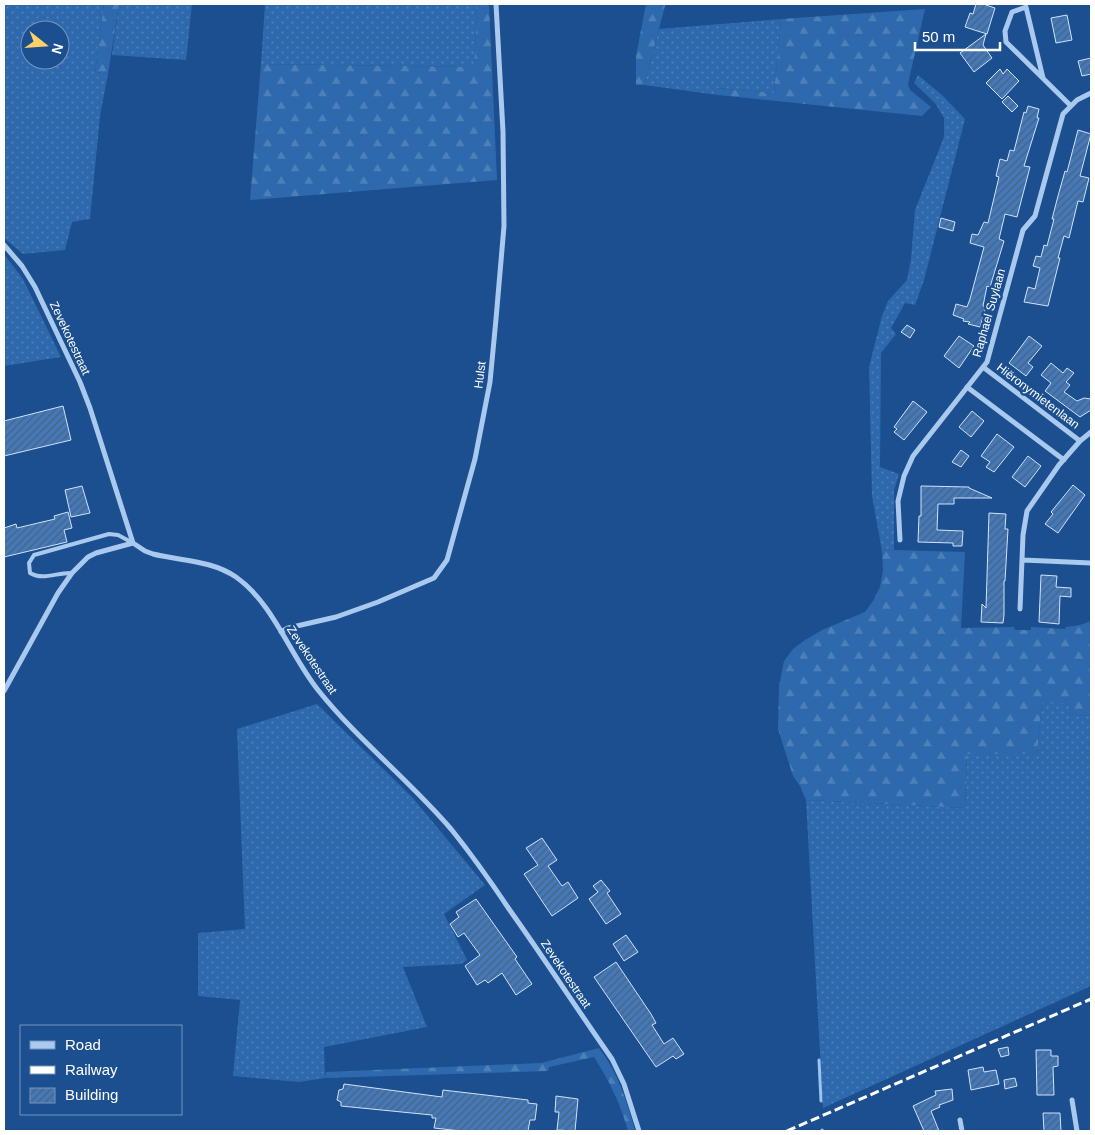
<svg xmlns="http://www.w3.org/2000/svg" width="1095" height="1135" viewBox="0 0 1095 1135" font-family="Arial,sans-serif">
  <defs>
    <pattern id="grass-dots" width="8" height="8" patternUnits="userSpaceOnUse" patternTransform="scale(1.25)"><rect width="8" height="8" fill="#2e69ad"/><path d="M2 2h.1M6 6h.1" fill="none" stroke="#4d80b9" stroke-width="1.8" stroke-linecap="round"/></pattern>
    <pattern id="forest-firs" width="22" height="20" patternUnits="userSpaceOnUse" patternTransform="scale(1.25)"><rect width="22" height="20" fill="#2e69ad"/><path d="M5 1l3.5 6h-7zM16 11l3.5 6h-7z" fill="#4d80b9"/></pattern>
    <pattern id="building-hatch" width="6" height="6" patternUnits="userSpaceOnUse" patternTransform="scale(1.25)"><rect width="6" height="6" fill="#4478b7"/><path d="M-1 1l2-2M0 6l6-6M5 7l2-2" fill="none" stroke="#486282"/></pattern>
  </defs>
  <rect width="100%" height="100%" fill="#1b4f8f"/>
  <path fill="url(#grass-dots)" fill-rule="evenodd" d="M4,4H104L95,72L108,74L100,116L90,219L72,222L65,250L23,254L4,238ZM30,30H60V60H30Z
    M119,4H192L186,60L112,55Z
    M265,4H477L474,67L261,64Z
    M781,19L774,93L718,88V95L644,85L659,29Z
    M918,75L942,95L965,119L924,280L915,305L905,303L891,328L896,334L881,353L880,467L899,474L894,490V550L882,551L872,496L869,367L882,316L888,301L907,280L911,259L915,210L944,137V118L935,103L914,83Z
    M4,254L23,279L61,357L4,366Z
    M1042,703H1071V715L1091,716V986L823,1108L806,800L965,808L967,754H1037Z
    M317,704L412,797L485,885L444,914L467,960L461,964L403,967L427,1027L324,1047L325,1078L299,1082L233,1076L240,1000L198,996V933L245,929L237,729Z"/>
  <path fill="url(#forest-firs)" d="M104,4H119L108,74L95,72Z
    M477,4H489L497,180L250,200L261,64L474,67Z
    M646,4H665V6L644,85H636V56Z
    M925,9L908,84L910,90L931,107L922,116L718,95L717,88L774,93L781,19Z
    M894,550L965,552L961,628L1014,627L1015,630H1031V627L1065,629L1066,627L1080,625L1091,621V716L1071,715V703H1042L1037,754H967L965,808L806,800L800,786L793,776L778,729L779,686L784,661L793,649L805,640L822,630L865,612L873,601L880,587L883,570L882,551Z
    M599,1048C618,1073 627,1101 635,1131H628C620,1103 610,1082 594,1057L549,1067L548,1071L325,1078L326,1072L541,1063Z"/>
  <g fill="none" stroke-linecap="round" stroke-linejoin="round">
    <path stroke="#9cc4f0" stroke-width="3" d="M819,1060L821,1101
      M822,1130L823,1131"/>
  </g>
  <path fill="url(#building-hatch)" stroke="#cfe3fa" d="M976,4H983L995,8L987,34L965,27L970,13L973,14Z
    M1067,15L1072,40L1056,43L1051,18Z
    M986,34L983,45L992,58L974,72L960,53Z
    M1091,58V74L1082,76L1078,61Z
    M1000,69L1003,74L1007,69L1019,81L1002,99L986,83Z
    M1008,96L1018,106L1012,112L1002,102Z
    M1028,106L1039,109L1037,118H1039L1024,166L1030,167L1017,217L1005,214L999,239L1004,241L990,287L987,286L983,306L986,307L980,327L968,324L970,322L963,321L964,319L953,315L956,304L967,307L970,299L984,247L970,243L972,234L978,235L984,222L988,223L999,177L996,176L1000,159L1007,161L1010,150L1014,151L1024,112L1026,113Z
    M1078,130L1091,134L1080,176L1089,178L1083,202L1078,201L1069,238L1064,236L1058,258H1060L1048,306L1024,302L1028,287L1035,289L1040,268L1033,266L1036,256L1041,257L1044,245L1047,246L1054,219H1052L1058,196L1065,171L1067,172Z
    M941,218L955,222L953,231L939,227Z
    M907,325L915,330L910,338L901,332Z
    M959,336L974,346L959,368L944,356Z
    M1029,336L1042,346L1028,363L1033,367L1026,376L1009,363Z
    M1051,363L1063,373L1067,368L1074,373L1066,382L1070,385L1064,392L1077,401L1084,398L1091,399V410L1080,417L1045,391L1051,383L1041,375Z
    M913,401L927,412L904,440L894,432L897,429L894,427Z
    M63,406L71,440L4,456V421Z
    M972,411L984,421L971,437L959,427Z
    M997,434L1014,447L994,472L986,467L990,462L981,456Z
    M961,450L969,456L961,467L952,462Z
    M1028,456L1041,466L1025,487L1012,477Z
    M1073,485L1085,495L1058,533L1045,524L1053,514L1051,512Z
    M82,486L90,513L71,517L65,490Z
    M921,486L969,487V488L992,498H954V504H938L937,530L963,531L962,546H953V543L918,542L919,516H921Z
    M68,512L72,528L64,530L67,542L4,557V528L16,524L17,528L55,519L54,516Z
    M989,513L1006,514L1005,529H1008L1005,581H1004V615L1003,623L981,622L982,604L986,608Z
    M1041,575L1057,576L1056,587L1071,588V597L1060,596L1059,624L1039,622Z
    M542,838L557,860L548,866L562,886L568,882L578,898L552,916L524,874L538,865L526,848Z
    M601,880L610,891L607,893L621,914L606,924L589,899L598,892L593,886Z
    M476,899L517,957L515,959L532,984L516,995L502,973L488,983L485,980L477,985L465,966L480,955L464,933L458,937L450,924L459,917L456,912Z
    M626,935L638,952L624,961L613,944Z
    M616,962L651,1014L656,1023L652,1025L664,1044L673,1038L684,1054L676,1059L673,1056L656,1067L594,977Z
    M1008,1047L1009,1055L1001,1057L998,1049Z
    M1036,1050H1051V1056H1058V1066L1053,1067L1054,1095H1037Z
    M983,1067L984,1072L996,1070L999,1084L971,1090L968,1070Z
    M1015,1078L1017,1086L1005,1089L1004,1080Z
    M344,1084L442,1097L443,1090L528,1100V1103L537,1104L535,1120H530L528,1131H461L434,1128L436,1118H432V1115L341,1106V1102L337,1100L339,1090L343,1089Z
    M952,1089L953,1100L939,1105L940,1107L931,1111L939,1131H924L913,1106L936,1095L935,1091Z
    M556,1096L578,1099L575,1131L557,1130L559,1112H555Z
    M1043,1113H1060L1061,1131H1044Z"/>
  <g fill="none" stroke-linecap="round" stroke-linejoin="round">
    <path stroke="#a9c9ee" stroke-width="4" d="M72,573C58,572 43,581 30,573L29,563L34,555L109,534L118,535L133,543"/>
    <path stroke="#a9c9ee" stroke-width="5" d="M1043,78L1026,7L1012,12L1005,31L1006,42L1071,106
      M4,245L22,266L35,287L80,382L90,408L133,543L145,551L153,554C181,561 211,560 236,577C273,603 290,655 318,690C358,740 409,780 451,829C472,855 491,882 509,909C544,958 577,1009 612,1059L624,1084L639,1131
      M983,367L1080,441
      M967,387L1064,460
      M900,540L898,501L904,476L913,456L987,362L1023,230L1035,216L1063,114L1077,100L1091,93
      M1023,560L1091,563
      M1020,609L1023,535L1027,511L1059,465L1080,441L1091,432
      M281,632L288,628L336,617L378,602L434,578L447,560L475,459L490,382L496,319L504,226L503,132L496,4
      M4,691L58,593L72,573L88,557L96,553L133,543
      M1072,1100L1077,1131
      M960,1120L962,1131"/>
    <path stroke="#fff" stroke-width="3" stroke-dasharray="9 4" stroke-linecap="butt" d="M787,1131L1091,999"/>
  </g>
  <g text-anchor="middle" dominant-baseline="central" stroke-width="5" stroke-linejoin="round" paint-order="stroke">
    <g font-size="12" fill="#fff" stroke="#1b4f8f">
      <text transform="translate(989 313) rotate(-74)">Raphael Suylaan</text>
      <text transform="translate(70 338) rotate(65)">Zevekotestraat</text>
      <text transform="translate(480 375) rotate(-83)">Hulst</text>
      <text transform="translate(1038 396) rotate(37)">Hiëronymietenlaan</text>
      <text transform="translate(312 660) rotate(56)">Zevekotestraat</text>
      <text transform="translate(566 974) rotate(56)">Zevekotestraat</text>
    </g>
  </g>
  <rect width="1095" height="1135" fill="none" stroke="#ffffff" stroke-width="10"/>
  <rect x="20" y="1025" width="162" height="90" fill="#1b4f8f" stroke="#7695bc"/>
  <rect x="30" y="1041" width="25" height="8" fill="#a9c9ee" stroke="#7695bc"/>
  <text x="65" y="1050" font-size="15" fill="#ffffff">Road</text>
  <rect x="30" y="1066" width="25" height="8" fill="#ffffff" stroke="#7695bc"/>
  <text x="65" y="1075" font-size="15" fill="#ffffff">Railway</text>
  <rect x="30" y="1088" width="25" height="15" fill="url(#building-hatch)" stroke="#7695bc"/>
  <text x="65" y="1100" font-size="15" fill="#ffffff">Building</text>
  <g transform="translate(45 45) rotate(107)"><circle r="24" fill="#1b4f8f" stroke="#7695bc"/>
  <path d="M0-4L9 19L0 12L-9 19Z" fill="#ffd166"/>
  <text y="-8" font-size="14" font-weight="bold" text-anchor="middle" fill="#ffffff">N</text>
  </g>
  <path d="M915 42v8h85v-8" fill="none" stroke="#ffffff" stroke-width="2.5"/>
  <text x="922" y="42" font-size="15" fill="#ffffff" stroke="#1b4f8f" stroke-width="4" paint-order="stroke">50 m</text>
</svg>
